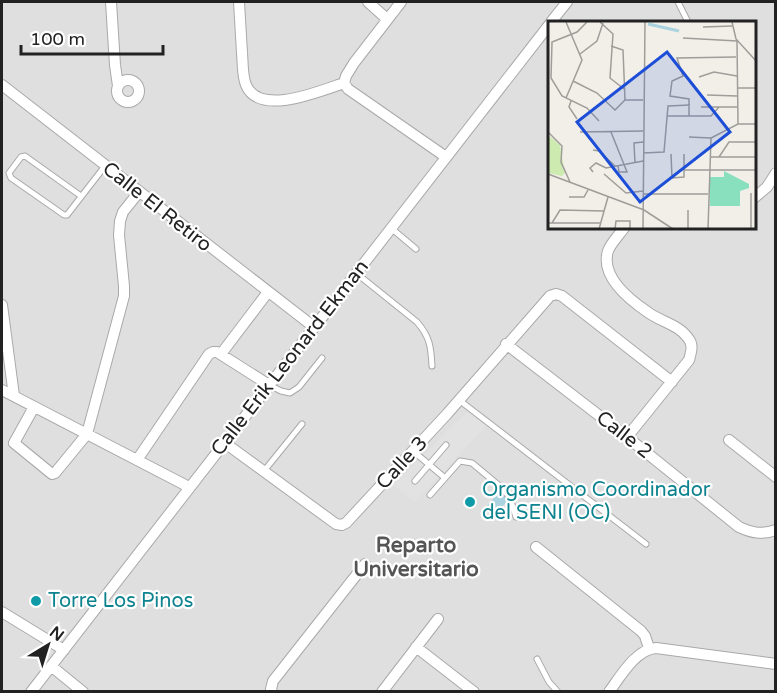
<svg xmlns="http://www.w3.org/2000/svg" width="777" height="693" viewBox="0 0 777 693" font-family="'Varela Round',sans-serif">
  <rect width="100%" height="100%" fill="#f2efe9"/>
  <path fill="#e0dfdf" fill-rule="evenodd" d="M2,2H775V691H2ZM549,22H754V228H549Z"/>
  <path fill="#e2e2e2" d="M467,412L486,426L415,502L393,485Z"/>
  <path fill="#aad3df" d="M500,491L509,499L494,516L485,508Z"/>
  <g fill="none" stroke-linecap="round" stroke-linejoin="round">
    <g stroke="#a9a9a9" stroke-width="7">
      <path id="lane" d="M678,2L688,22
        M81,196L25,156L21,157L9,173L11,178L64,215H67L105,166
        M391,228L416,249
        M356,273L417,322C430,337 431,347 432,366
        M269,385L281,391L290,393L299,387L322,358
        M459,400L646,544
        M413,451L445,478L460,461L472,463L502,488L510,498L516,517
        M264,471L302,424
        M415,481L446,445
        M430,495L445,478
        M537,659L549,682L558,692"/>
    </g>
    <g stroke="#a9a9a9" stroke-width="12">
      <path id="street" d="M111,2L115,65L118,86
        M239,2C240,19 241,36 242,53C243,63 242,75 246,85C259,117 320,91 344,83L348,89L446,157
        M368,2L387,19
        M551,22L567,2
        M117 91a11 11 0 1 1 22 0a11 11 0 1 1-22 0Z
        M344,83L346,76L354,63L401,2
        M2,85L314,327
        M754,198L767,187L776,173
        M624,228C619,235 611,243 608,251C600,277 631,301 649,313C662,322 679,325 688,338C694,345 691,352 689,360L627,437
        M2,305L14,396
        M506,344L627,437L739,527C752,533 762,535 776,530
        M221,354L268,292
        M2,390L189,487
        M34,407L14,443L52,474L55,473L87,434L124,296V286L119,235L120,221L123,212L139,192
        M729,440L776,477
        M225,443L336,524L342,525L346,523L447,414L550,296L556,294L562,296L672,382
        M137,460L209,354L213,352H217L269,385
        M536,547L641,631L645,636L649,648
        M2,612L64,650
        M416,647L474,692
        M51,666L83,692
        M31,692L549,25
        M272,692L271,689L273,681L365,564
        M382,692L438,619
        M609,692C620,677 636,649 656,648L776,664"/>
    </g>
    <use href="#lane" stroke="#fff" stroke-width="5"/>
    <use href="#street" stroke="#fff" stroke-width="10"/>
  </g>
  <g fill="#0f9aa8" stroke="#fff" stroke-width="2">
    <circle cx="470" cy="502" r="6"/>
    <circle cx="36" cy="601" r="6"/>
  </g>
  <g text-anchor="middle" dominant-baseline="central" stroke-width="4.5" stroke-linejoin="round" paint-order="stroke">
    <g font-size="20" fill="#222" stroke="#fff">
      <text transform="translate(157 207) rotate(38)">Calle El Retiro</text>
      <text transform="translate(290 358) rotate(-52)">Calle Erik Leonard Ekman</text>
      <text transform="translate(624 435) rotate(38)">Calle 2</text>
      <text transform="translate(402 463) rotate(-47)">Calle 3</text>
    </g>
    <g font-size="20" fill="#0d838f" stroke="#fff" text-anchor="start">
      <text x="482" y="490">Organismo Coordinador<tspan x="482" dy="23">del SENI (OC)</tspan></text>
      <text x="48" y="601">Torre Los Pinos</text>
    </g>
    <g font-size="21" font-weight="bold" fill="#555" stroke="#fff">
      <text x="416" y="545">Reparto<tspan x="416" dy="24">Universitario</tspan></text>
    </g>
  </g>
  <g transform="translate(548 21)">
    <rect width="208" height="208" fill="#f2efe9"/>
    <path d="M0,114L12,124L17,152L14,155L0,152Z" fill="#cdebb0"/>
    <path d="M176,150L201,163V167L192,170V185H162L161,156H176Z" fill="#88e0be"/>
    <path fill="none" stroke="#aad3df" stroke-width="3" d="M100,3L131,10"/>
    <path fill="none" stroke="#9f9d99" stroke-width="1.5" d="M39,1L29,11L4,21L3,57L14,75L39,87L51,100M52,1L65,13L62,57L76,68M184,1L188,18L209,41M155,6L184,5M135,17L189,20M189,20L190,103M63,25L75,29L77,79M32,33L49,20L55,2M151,56L166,51L189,55M25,60L49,72L67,89L77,79H95M189,67H209M159,74L189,75M18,77L34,39L18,1M23,80L21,86L29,98M153,86H189M119,95H163L171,86M141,95V78L122,75L124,60L135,55L129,37L188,36M0,111L14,125L13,141L22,161M32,111L95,110M63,111L79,151H71L70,145M141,116L163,117M45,129L51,130L67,145M95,132L116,131L120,85L142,84M123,133L124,157L136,156V133M162,136H208M171,136L181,121H209M87,142L86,122L95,121M136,149H209M45,151L42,147L48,142L58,147L95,140M0,153L96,189L125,208M56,153L78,172L95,170M96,173H160M21,176H36L40,169M140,189V208M0,202H53M4,202L12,189L56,190M51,208L60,176M67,208L68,200H82V208M95,208L97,1M160,208L163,117L190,103H209M203,208V172"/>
    <path fill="#1d4ed8" fill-opacity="0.15" stroke="#1d4ed8" stroke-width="3" d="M119,31L182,111L92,181L29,101Z"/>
    <rect width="208" height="208" fill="none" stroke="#222" stroke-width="3"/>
  </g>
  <rect width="777" height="693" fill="none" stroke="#222222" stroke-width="6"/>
  <g transform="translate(48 645) rotate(38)" stroke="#ffffff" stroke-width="4.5" paint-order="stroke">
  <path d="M0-4.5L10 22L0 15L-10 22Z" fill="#222222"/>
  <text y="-9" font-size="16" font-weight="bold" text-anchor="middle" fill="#222222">N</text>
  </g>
  <path d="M21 45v9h142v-9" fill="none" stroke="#222222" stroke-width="3"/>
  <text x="30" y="45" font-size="18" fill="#222222" stroke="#ffffff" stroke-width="4.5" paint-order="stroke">100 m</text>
</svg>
